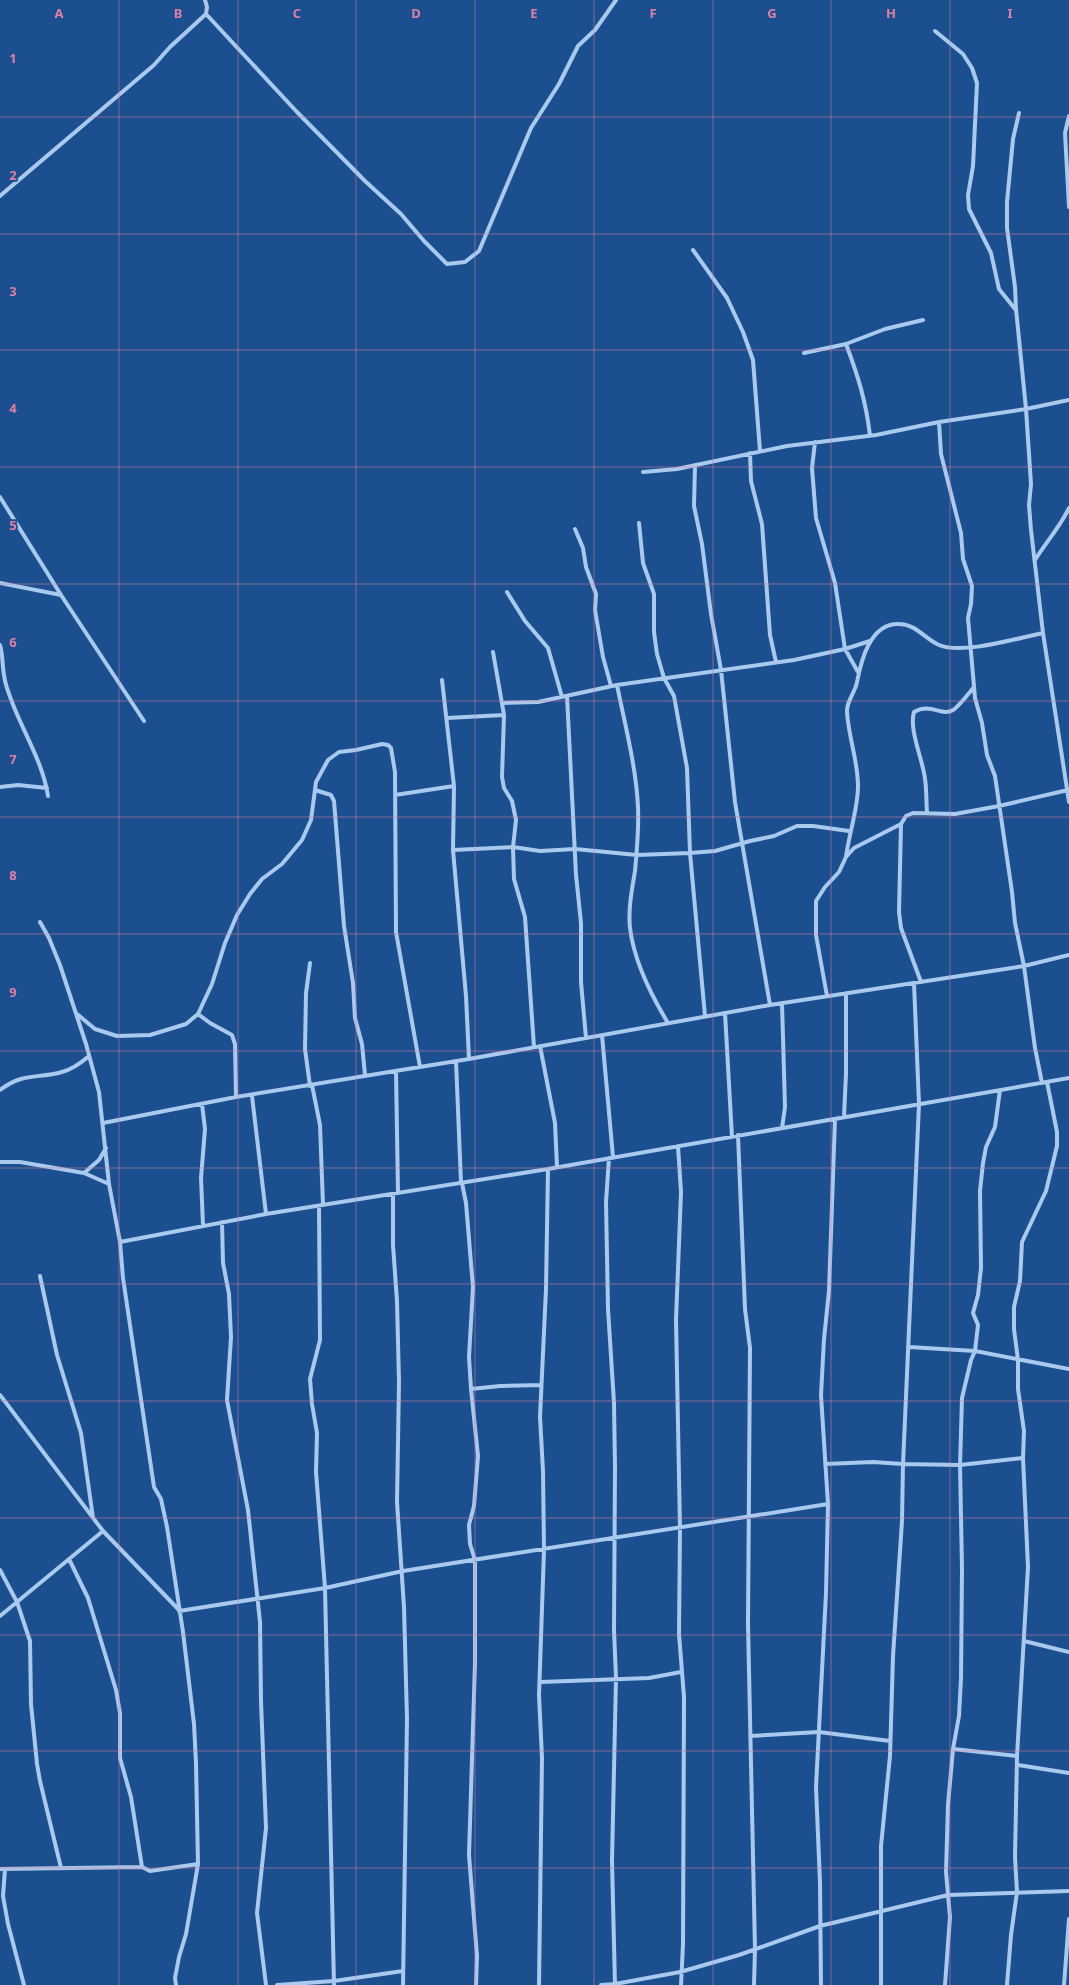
<svg xmlns="http://www.w3.org/2000/svg" width="1069" height="1985" viewBox="0 0 1069 1985" font-family="'Noto Sans',sans-serif">
  <rect width="100%" height="100%" fill="#1b4f8f"/>
  <g fill="none" stroke-linecap="round" stroke-linejoin="round">
    <path stroke="#a9c9ee" stroke-width="4" d="M206,14L297,112L365,181L401,214L424,241L447,264L465,262L479,251L531,128L559,84L578,46L595,30L616,0
      M935,31L963,54L972,68L977,83L973,166L968,195L969,209L991,253L999,289L1015,309
      M1019,113L1013,139L1007,202V228L1015,287L1016,309L1026,409L1031,484L1029,505L1031,530L1043,633L1069,802
      M1069,116L1065,133L1069,207
      M0,196L154,65L170,47L206,14L207,7L205,0
      M693,250L727,298L743,332L753,360L760,451
      M846,344C858,376 866,401 870,436
      M804,353L846,344L885,329L923,320
      M939,422L941,454L961,533L963,559L972,586L971,604L968,618L975,698L982,723L987,755L995,776L1012,892L1015,923L1024,966L1035,1048L1042,1083
      M815,442L812,468L816,518L835,583L845,649L858,672
      M750,453L751,481L762,524L770,635L776,662
      M695,465L694,506L702,544L711,614L721,670L735,802L770,1005
      M643,472L677,469L787,446L876,435L939,422L1026,409L1069,400
      M0,497L61,595L144,721
      M639,523L643,563L654,594V632L657,654L664,678L674,696L687,768L690,853L705,1016
      M575,529L583,548L586,567L596,594L595,610L603,657L611,686
      M1035,560C1046,542 1060,527 1069,508
      M0,583L61,595
      M507,592L525,621L548,648L562,697
      M0,645C3,655 2,664 4,675C5,685 10,697 14,707C26,737 43,764 48,796
      M493,652L504,715L502,777L504,788L512,801L516,820L513,847L514,879L525,917L534,1047
      M442,680L454,786L453,850L466,996L469,1059
      M617,685C625,725 636,766 638,807C639,828 637,850 635,871C632,889 628,909 630,928C634,961 651,995 668,1023
      M567,696L576,875L581,923V982L586,1038
      M503,703L538,702L617,685L794,660L845,649L870,641
      M447,718L504,715
      M0,787L18,785L47,788
      M315,790L331,795L334,801L344,926L353,983L355,1018L362,1044L365,1075
      M395,795L454,786
      M927,813C926,800 927,786 924,773C921,756 909,728 914,712C930,702 942,717 953,710C957,708 970,692 974,687
      M901,824L899,912L901,928L921,982
      M453,850L513,847L540,851L575,849L637,855L690,853L715,851L750,841L774,836L797,826H813L849,831
      M846,857C849,833 858,809 858,786C858,760 848,736 847,711C847,700 855,693 857,682C861,661 870,623 899,624C916,624 925,639 939,645C963,655 1017,638 1043,633
      M40,922L49,938L60,965L86,1044L99,1092L109,1184L120,1242L123,1278L154,1487L161,1499L167,1527L183,1632L194,1724L196,1763L198,1864L186,1934L179,1957L175,1978L176,1985
      M310,963L306,993L305,1049L310,1086
      M827,996L816,935V901L825,887L839,872L846,857L854,848L901,824L906,816L913,813L955,814L999,806L1068,790
      M725,1013L732,1137
      M77,1014L95,1029L117,1036L150,1035L186,1024L198,1014L212,984L225,943L237,915L250,894L262,879L282,864L302,840L311,820L316,782L328,760L339,752L356,750L382,744L388,745L391,748L395,772L396,932L420,1067
      M198,1014L210,1023L232,1035L235,1044L236,1097
      M602,1035L613,1157
      M540,1046L555,1123L557,1167
      M456,1061L461,1183
      M396,1071L398,1193
      M312,1085L320,1125L323,1205
      M0,1090C24,1072 37,1079 62,1072C73,1069 81,1063 89,1056
      M252,1096L266,1214
      M202,1104L205,1129L201,1178L203,1225
      M844,1117L846,1073V993
      M103,1123L236,1097L469,1059L770,1005L1024,966L1069,955
      M782,1128L785,1107L782,1003
      M738,1135L745,1309L750,1348L748,1624L755,1949L754,1985
      M678,1146L681,1192L676,1320L680,1528L679,1634L684,1697L683,1944L681,1985
      M609,1158L606,1202L608,1309L614,1403L615,1467L614,1630L616,1678L612,1861L615,1985
      M0,1162H20L84,1173L109,1184
      M84,1173L99,1160L106,1148
      M462,1183L466,1203L473,1287L469,1357L471,1389L478,1456L474,1506L469,1525L470,1544L475,1560V1663L469,1855L477,1956L476,1985
      M393,1194V1245L397,1301L399,1382L397,1502L404,1607L407,1719L403,1985
      M319,1206L320,1340L310,1379L312,1404L317,1433L316,1472L325,1588L334,1985
      M222,1222L223,1263L229,1294L231,1337L227,1400L248,1510L260,1622L261,1701L266,1828L257,1913L266,1985
      M120,1242L266,1214L548,1169L1069,1078
      M40,1276L57,1355L81,1433L93,1518
      M909,1347L975,1351L1069,1369
      M471,1389L500,1386L541,1385
      M0,1395L103,1531L179,1610
      M825,1464L873,1462L903,1464L960,1465L1023,1458
      M69,1559L88,1598L116,1690L120,1713V1758L131,1797L142,1867
      M0,1570L17,1602L30,1641L31,1704L37,1764L40,1781L61,1868
      M179,1611L325,1588L403,1571L828,1504L821,1395L824,1339L829,1291L835,1119
      M0,1616L103,1531
      M1024,1641L1069,1652
      M541,1682L649,1678L681,1672
      M750,1736L819,1732L890,1741
      M953,1749L1017,1756
      M1018,1765L1069,1773
      M0,1869L142,1867L150,1871L198,1864
      M5,1869L3,1896L8,1924L24,1985
      M277,1985L334,1981L403,1971
      M539,1985L542,1758L539,1695L544,1550L543,1471L540,1417L546,1289L548,1169
      M601,1985L615,1984L680,1972L739,1955L820,1926L948,1895L1069,1891
      M821,1985L820,1883L816,1787L826,1593L828,1504
      M881,1985V1846L890,1756L893,1656L902,1521L903,1464L919,1104L914,983
      M945,1985L950,1917L946,1872L948,1805L953,1749L959,1716L961,1678L962,1569L960,1465L962,1398L971,1360L975,1351L978,1325L973,1313L978,1295L981,1268L980,1191L983,1163L986,1147L995,1127L1000,1090
      M1007,1985L1011,1935L1017,1892L1015,1857L1017,1756L1028,1567L1023,1458L1024,1431L1018,1389V1360L1014,1329V1307L1020,1281L1022,1242L1046,1191L1057,1146V1132L1047,1082
      M1064,1985L1069,1919"/>
  </g>
  <path fill="none" stroke="#dd80a5" stroke-width="1" stroke-opacity="0.55" d="M119,0V1985M238,0V1985M356,0V1985M475,0V1985M594,0V1985M713,0V1985M831,0V1985M950,0V1985M0,117H1069M0,234H1069M0,350H1069M0,467H1069M0,584H1069M0,701H1069M0,817H1069M0,934H1069M0,1051H1069M0,1168H1069M0,1284H1069M0,1401H1069M0,1518H1069M0,1635H1069M0,1751H1069M0,1868H1069"/>
  <g font-size="13" text-anchor="middle" font-weight="bold" fill="#dd80a5" stroke="#1b4f8f" stroke-width="3.5" stroke-linejoin="round" paint-order="stroke">
    <text x="59" y="18">A</text>
    <text x="178" y="18">B</text>
    <text x="297" y="18">C</text>
    <text x="416" y="18">D</text>
    <text x="534" y="18">E</text>
    <text x="653" y="18">F</text>
    <text x="772" y="18">G</text>
    <text x="891" y="18">H</text>
    <text x="1010" y="18">I</text>
    <text x="13" y="63">1</text>
    <text x="13" y="180">2</text>
    <text x="13" y="296">3</text>
    <text x="13" y="413">4</text>
    <text x="13" y="530">5</text>
    <text x="13" y="647">6</text>
    <text x="13" y="764">7</text>
    <text x="13" y="880">8</text>
    <text x="13" y="997">9</text>
  </g>
</svg>
